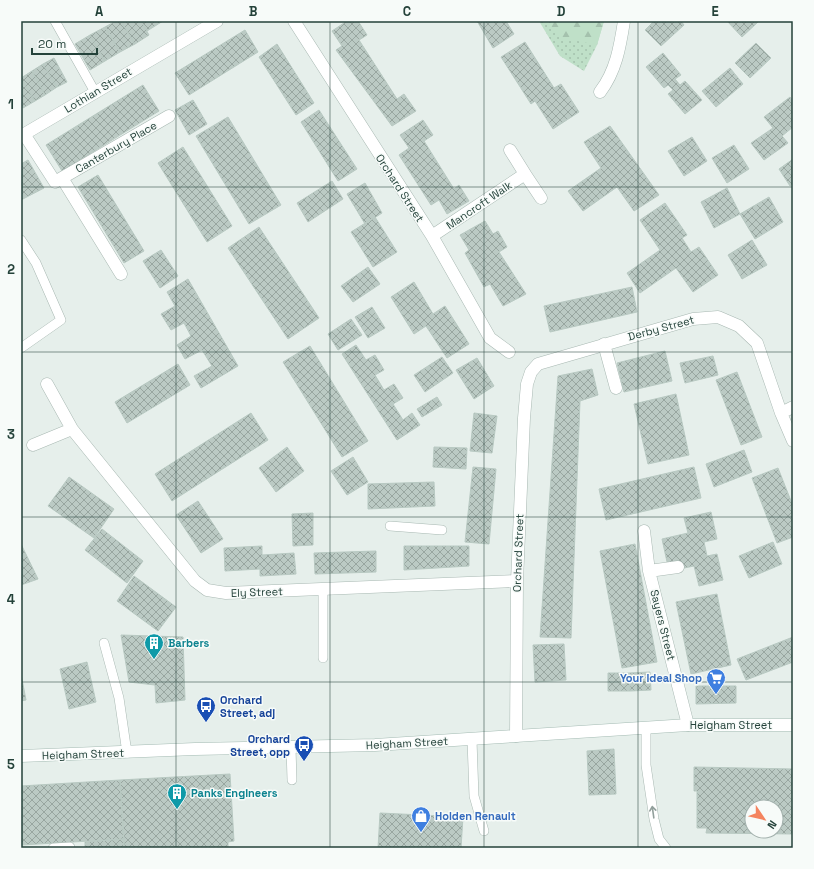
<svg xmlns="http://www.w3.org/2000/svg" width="814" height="869" viewBox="0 0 814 869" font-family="'Space Grotesk',sans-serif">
  <defs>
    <pattern id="grass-dots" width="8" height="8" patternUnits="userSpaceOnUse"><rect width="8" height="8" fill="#bfe0c8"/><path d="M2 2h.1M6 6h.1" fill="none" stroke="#a4c1ad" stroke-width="1.8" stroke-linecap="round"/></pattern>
    <pattern id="forest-firs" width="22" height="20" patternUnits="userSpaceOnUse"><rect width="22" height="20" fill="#bfe0c8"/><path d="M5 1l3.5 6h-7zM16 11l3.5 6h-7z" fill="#a4c1ad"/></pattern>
    <pattern id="building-cross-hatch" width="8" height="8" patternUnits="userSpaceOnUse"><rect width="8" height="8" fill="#bbcac4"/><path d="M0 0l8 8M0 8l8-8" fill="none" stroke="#98a6a0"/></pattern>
  </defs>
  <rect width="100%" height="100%" fill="#e6efeb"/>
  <path fill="url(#grass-dots)" d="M539,21H604L597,45L584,71L560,56Z"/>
  <path fill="url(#forest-firs)" d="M550,21H604L597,45L573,40H566L552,29Z"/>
  <path fill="url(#building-cross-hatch)" stroke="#b8c9c2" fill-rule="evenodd" d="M116,21H121L135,44L120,52L105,27Z
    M121,21H141L149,35L135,44Z
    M141,21H163L147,31Z
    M347,21H358L367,35L359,40L397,99L404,94L416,111L392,126L336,50L342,46L332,31Z
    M477,21H506L514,34L493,48Z
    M654,21H681L684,25L661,46L645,30Z
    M727,21H756L758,22L742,37Z
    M105,27L120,52L105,61L90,35Z
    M245,30L258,52L189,95L175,73Z
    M90,35L105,61L90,70L75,44Z
    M525,42L554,88L561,84L579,112L553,129L535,101L531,104L501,57Z
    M756,43L771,58L750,78L735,63Z
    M277,44L314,103L296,115L259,57Z
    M663,53L681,75L675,79L680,85L685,81L702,100L685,114L668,94L673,90L668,85L664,88L646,67Z
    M54,58L67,82L57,87L43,64Z
    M43,64L57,87L45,95L32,71Z
    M730,68L743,84L716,107L702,91Z
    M32,71L45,95L35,101L21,78Z
    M21,78L35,101L23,108L21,104Z
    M143,85L159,111L62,171L46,145Z
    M790,97L793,101V127L782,136L788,143L764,160L751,143L773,128L764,117Z
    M193,100L207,124L189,135L175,110Z
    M319,110L357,169L338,181L301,122Z
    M228,117L281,205L249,224L196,136Z
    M423,120L433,135L424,141L454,189L459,185L469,201L447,214L439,200L431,205L399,155L409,148L400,135Z
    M610,126L659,195L634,211L617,187L583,211L568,191L601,168L584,142Z
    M692,137L707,161L684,176L668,151Z
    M734,145L749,169L727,183L712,158Z
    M183,147L232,226L207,242L158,163Z
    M793,159V184L790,186L779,169Z
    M28,160L44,188L21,200V164Z
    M98,175L144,251L124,263L78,187Z
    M332,181L343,199L308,222L297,203Z
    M365,183L382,213L365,224L347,194Z
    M727,188L740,214L714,228L701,202Z
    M769,197L783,222L755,239L740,214Z
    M665,203L687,235L682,238L691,252L699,247L718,275L693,292L676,268L640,293L627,273L660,250L640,220Z
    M375,217L397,252L373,267L351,232Z
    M485,221L493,234L498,231L507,247L499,252L526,294L503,306L490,284L484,287L465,253L469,250L460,235Z
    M259,227L319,318L288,339L228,248Z
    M752,240L767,265L742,279L728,255Z
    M161,250L178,276L160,288L143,261Z
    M368,267L380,284L353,302L341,286Z
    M188,279L238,366L201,388L194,376L212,366L202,350L185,359L177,345L191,336L184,323L171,330L161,314L175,306L167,292Z
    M414,282L433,314L445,306L469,344L447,358L426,326L414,334L391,297Z
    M632,287L637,312L550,332L544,306Z
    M372,307L385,328L368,338L355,317Z
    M351,319L362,335L338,350L328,334Z
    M356,345L366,360L375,355L384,370L375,375L384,390L394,384L403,398L393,404L403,420L412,413L420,425L397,440L342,354Z
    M310,346L368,441L342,457L283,362Z
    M665,351L672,381L624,392L617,363Z
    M713,356L718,375L685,383L680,363Z
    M442,357L453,373L425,392L414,375Z
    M477,358L494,386L474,399L456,370Z
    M178,364L190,385L127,423L115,402Z
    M592,369L598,395L580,401L571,638L540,637L558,376Z
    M737,372L762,437L741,445L716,380Z
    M676,394L689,455L648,464L634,404Z
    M437,397L442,405L422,417L417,409Z
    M251,413L268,440L172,501L155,474Z
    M474,413L497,416L492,453L470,451Z
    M287,447L304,471L276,492L259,468Z
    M434,447L467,448L466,469L433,467Z
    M744,450L752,472L714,487L706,464Z
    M353,457L368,482L347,495L331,471Z
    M473,467L496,469L489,544L465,542Z
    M694,467L701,498L606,520L599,489Z
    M778,468L793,506V537L777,543L752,478Z
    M69,477L114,509L94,538L48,506Z
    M434,482L435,506L368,509V484Z
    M198,501L223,539L201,553L176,515Z
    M711,512L717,539L704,542L707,556L717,554L723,580L699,586L694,566L669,571L662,539L688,533L684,518Z
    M313,513V545L293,546L292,514Z
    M102,529L143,561L127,583L85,550Z
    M773,542L782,564L749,578L739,556Z
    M21,544L38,579L21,585Z
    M635,544L657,662L622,668L600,551Z
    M262,546V555L294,553L296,574L260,576V569L225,571L224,548Z
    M404,546H469V566L404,570Z
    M376,551V572L315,574L314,553Z
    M134,576L176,607L158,631L117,601Z
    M717,594L731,665L691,674L676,602Z
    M121,635L183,637L185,700L156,703L155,685L129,682Z
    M793,637V662L746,680L737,659Z
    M564,644L566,680L535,682L533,645Z
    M87,662L96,702L69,709L60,669Z
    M650,672L651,690L630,691L629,673Z
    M608,673H629L630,691H608Z
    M21,674L26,700L21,701Z
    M696,686H736V703L696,704Z
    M614,749L616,794L589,795L587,751Z
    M694,767L793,769V834L706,833L707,828H697V791H694ZM752,807H776V831H752Z
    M230,774L234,841L228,842V848H124L120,780Z
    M120,780L124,839L21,845V786Z
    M380,813L463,817L461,848H378Z
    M124,839V848H85V842Z"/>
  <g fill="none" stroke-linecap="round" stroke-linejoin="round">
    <g stroke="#a8b8b2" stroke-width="10">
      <path id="lane" d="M55,21L95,92
        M21,240L36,263L61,320L21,348
        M390,526L442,530
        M323,589V658
        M104,643L119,698L127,753
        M646,727V765L654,819L659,839L666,848
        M472,740L474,796L484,831
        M291,748L292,780
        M53,848L70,847"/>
    </g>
    <g stroke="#a8b8b2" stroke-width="13">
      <path id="street" d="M294,21L432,236L490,338L509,352
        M600,92C616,71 620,47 624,21
        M24,134L55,182L169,116
        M21,136L217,21
        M510,150L525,174
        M62,178L121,274
        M432,236L525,174L541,198
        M604,344L616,388
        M47,384L72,429L195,581L207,590L226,593L517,581
        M781,413L793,407
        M33,445L72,429
        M644,531L649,571L688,725
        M649,571L678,567
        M516,736L517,581L524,418L527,384L531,372L538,364L693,319L718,317L739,326L757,343L781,413L793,441"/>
    </g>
    <g stroke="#a4bbb3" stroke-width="13">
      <path id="secondary" d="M21,756L195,749L375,745L688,725H793"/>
    </g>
    <use href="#lane" stroke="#fff" stroke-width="9"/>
    <use href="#street" stroke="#fff" stroke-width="12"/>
    <use href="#secondary" stroke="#fff" stroke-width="12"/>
  </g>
  <defs><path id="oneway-shaft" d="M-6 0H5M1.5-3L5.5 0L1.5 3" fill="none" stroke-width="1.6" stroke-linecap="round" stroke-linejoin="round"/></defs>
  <use stroke="#92a09c" href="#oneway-shaft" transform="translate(653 812) rotate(-98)"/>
  <path fill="none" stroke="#24423a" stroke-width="1" stroke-opacity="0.55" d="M176,21V848M330,21V848M484,21V848M638,21V848M21,187H793M21,352H793M21,517H793M21,682H793"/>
  <defs>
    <g id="building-pin" transform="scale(1)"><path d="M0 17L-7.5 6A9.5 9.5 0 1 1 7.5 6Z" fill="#0f9aa8" stroke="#f7fbf9"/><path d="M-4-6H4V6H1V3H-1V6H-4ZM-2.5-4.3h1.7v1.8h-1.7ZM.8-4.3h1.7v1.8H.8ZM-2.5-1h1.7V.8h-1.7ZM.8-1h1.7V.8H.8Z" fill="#fff"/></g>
    <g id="supermarket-pin" transform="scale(1)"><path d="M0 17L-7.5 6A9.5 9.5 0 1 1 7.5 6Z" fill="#3f7fe0" stroke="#f7fbf9"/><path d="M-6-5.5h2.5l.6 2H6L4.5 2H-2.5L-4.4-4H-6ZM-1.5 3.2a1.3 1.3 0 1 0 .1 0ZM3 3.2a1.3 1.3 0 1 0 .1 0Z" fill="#fff"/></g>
    <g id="bus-pin" transform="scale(1)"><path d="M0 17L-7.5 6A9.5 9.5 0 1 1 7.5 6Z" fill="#1a4fb4" stroke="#f7fbf9"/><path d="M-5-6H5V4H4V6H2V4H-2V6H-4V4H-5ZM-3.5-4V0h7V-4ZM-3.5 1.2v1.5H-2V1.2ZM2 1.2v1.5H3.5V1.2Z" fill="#fff"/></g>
    <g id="shop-pin" transform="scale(1)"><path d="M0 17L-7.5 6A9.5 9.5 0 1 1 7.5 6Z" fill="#3f7fe0" stroke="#f7fbf9"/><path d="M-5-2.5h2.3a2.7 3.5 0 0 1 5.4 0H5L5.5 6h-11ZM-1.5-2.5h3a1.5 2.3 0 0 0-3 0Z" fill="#fff"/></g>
  </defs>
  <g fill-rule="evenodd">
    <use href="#building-pin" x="154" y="643"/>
    <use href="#supermarket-pin" x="716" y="678"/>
    <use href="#bus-pin" x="206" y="706"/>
    <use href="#bus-pin" x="304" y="745"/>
    <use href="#building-pin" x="177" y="793"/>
    <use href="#shop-pin" x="421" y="816"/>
  </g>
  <g text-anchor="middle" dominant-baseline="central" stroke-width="3" stroke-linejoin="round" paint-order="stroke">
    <g font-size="11" fill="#24423a" stroke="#f7fbf9">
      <text transform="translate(98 90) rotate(-31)">Lothian Street</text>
      <text transform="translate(116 147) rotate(-30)">Canterbury Place</text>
      <text transform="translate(400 188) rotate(57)">Orchard Street</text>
      <text transform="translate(479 205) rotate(-34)">Mancroft Walk</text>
      <text transform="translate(661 328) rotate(-15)">Derby Street</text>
      <text transform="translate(518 553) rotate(-88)">Orchard Street</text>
      <text transform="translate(257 592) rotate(-2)">Ely Street</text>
      <text transform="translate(663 625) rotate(76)">Sayers Street</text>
      <text x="731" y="725">Heigham Street</text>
      <text transform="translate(407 743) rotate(-3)">Heigham Street</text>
      <text transform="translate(83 754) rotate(-2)">Heigham Street</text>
    </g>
    <g font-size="11" font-weight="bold" fill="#0d838f" stroke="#f7fbf9" text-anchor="start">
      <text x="168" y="643">Barbers</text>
      <text x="191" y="793">Panks Engineers</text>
    </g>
    <g font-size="11" font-weight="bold" fill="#366cbe" stroke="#f7fbf9" text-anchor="end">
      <text x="702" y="678">Your Ideal Shop</text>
      <text x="435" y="816" text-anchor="start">Holden Renault</text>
    </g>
    <g font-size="11" font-weight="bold" fill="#164399" stroke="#f7fbf9" text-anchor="start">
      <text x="220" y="700">Orchard<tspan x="220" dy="13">Street, adj</tspan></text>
      <text x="290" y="739" text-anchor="end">Orchard<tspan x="290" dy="13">Street, opp</tspan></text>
    </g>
  </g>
  <rect width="814" height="869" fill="none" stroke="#f7fbf9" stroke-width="44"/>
  <g transform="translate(764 819) rotate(125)"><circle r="19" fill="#f7fbf9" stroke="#a3b1ad"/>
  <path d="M0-3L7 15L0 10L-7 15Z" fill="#f4845f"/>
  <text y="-6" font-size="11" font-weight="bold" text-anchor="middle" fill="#24423a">N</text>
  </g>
  <path d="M32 48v6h65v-6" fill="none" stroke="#24423a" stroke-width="2"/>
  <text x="38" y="48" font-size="12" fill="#24423a" stroke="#f7fbf9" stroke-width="3" paint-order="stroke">20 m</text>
  <rect x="22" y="22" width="770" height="825" fill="none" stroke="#24423a" stroke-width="1.5"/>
  <g font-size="13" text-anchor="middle" font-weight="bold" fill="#24423a">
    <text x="99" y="16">A</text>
    <text x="253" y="16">B</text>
    <text x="407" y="16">C</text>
    <text x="561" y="16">D</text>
    <text x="715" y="16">E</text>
    <text x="11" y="109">1</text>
    <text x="11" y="274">2</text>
    <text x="11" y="439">3</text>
    <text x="11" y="604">4</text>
    <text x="11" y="769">5</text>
  </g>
</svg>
